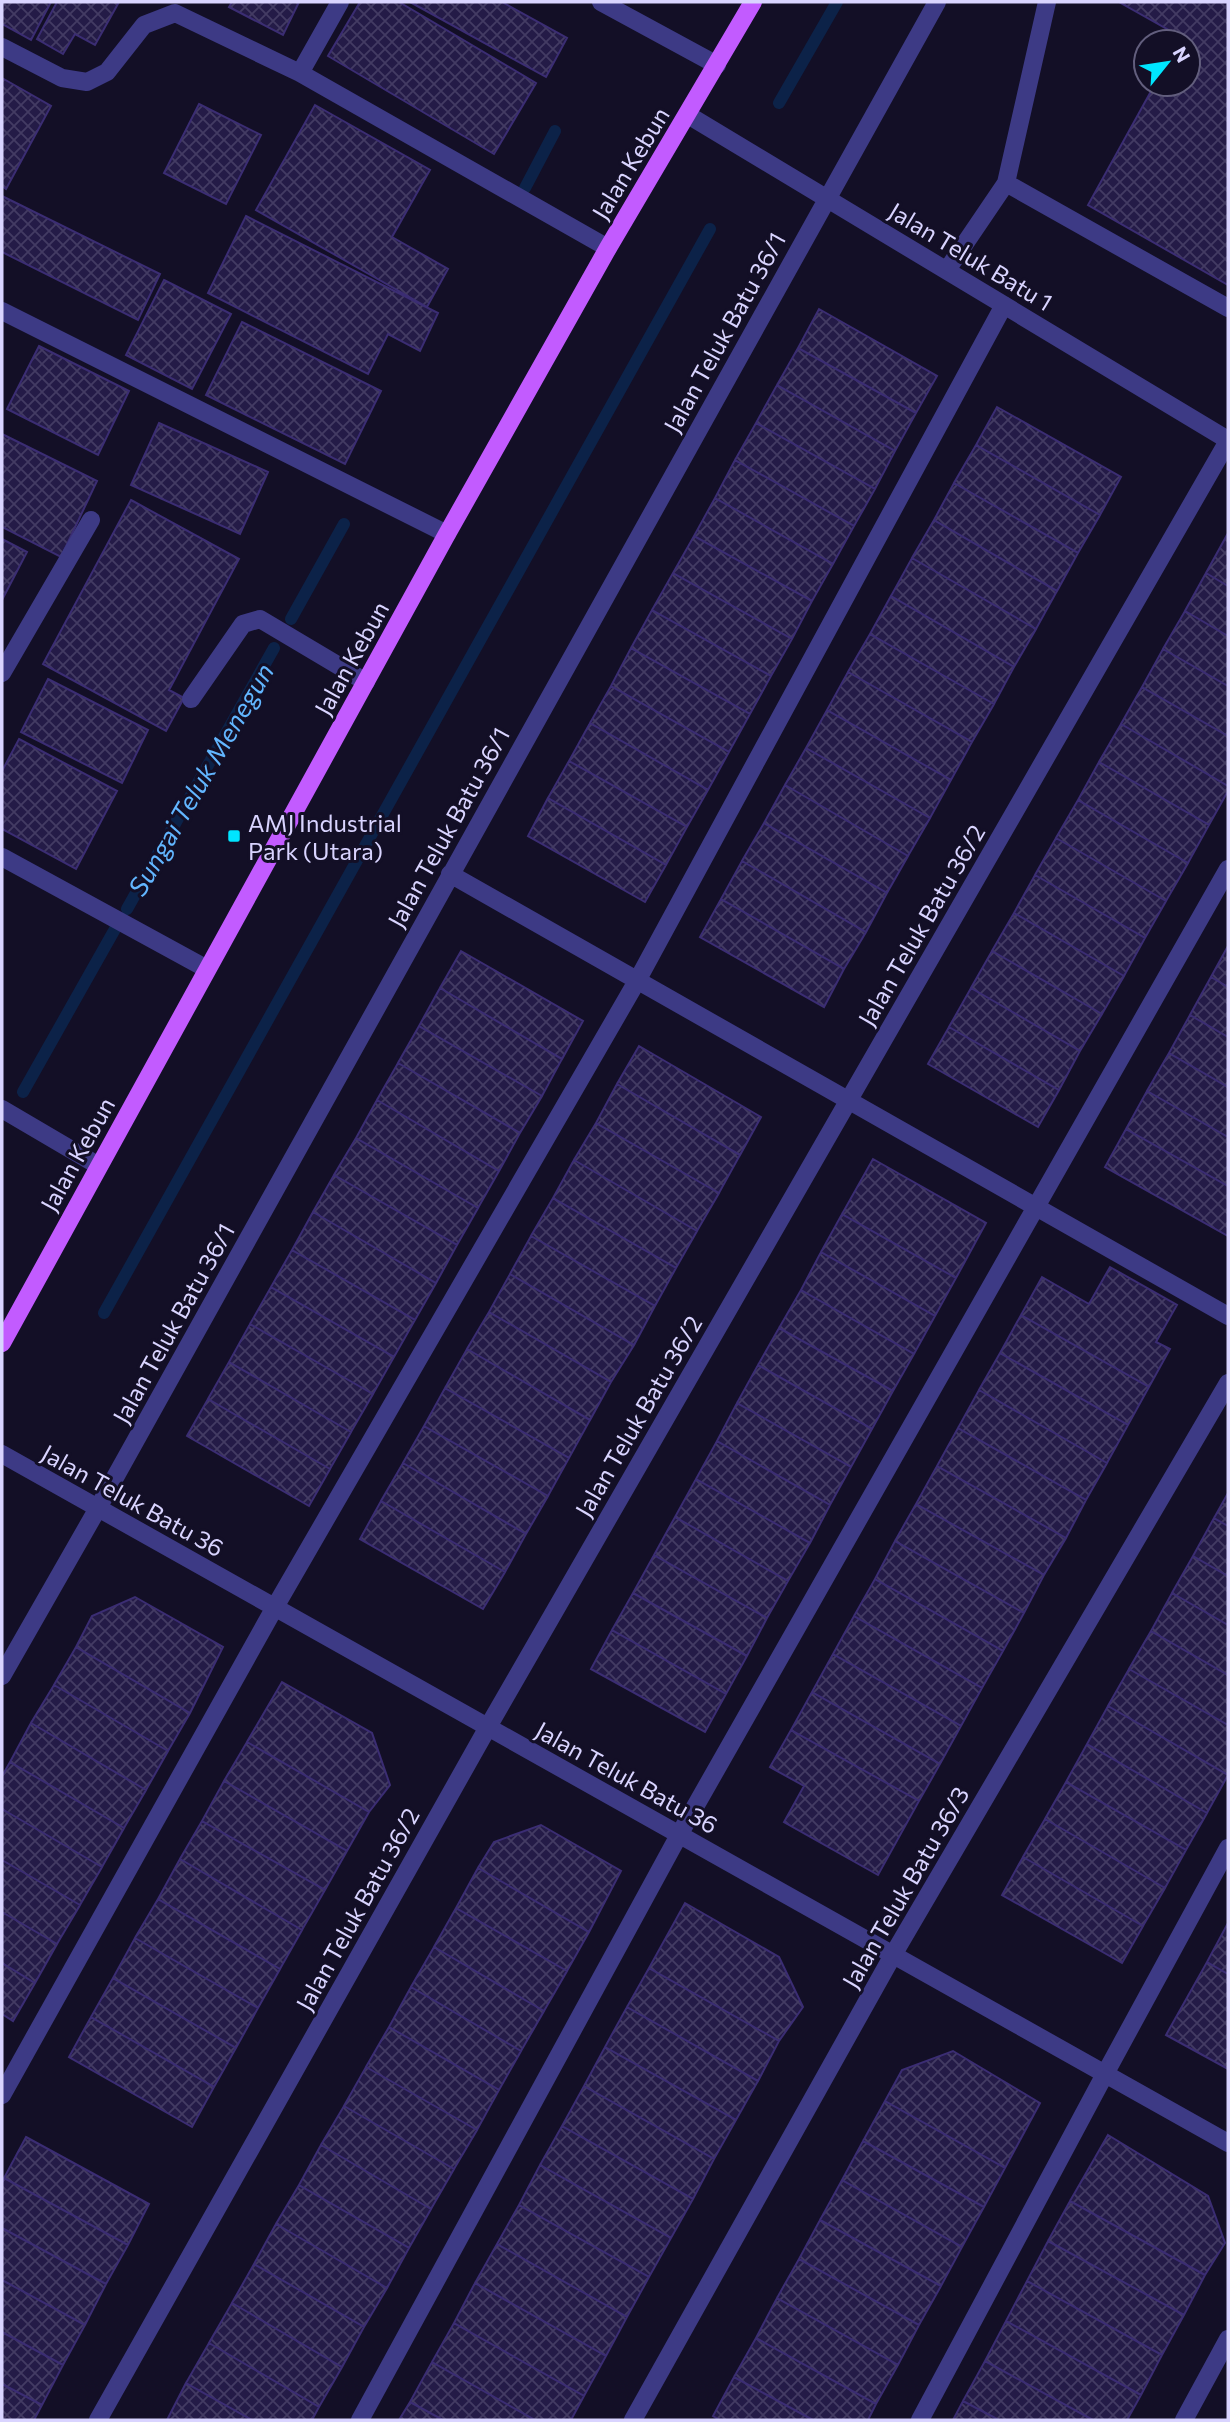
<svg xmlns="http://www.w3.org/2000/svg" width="1230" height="2422" viewBox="0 0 1230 2422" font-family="Commissioner,sans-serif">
  <defs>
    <pattern id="building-cross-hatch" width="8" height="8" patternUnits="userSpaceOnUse" patternTransform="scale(1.75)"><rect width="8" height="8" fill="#241b47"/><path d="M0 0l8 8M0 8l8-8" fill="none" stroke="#433b63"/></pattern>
  </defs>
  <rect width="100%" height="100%" fill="#130f26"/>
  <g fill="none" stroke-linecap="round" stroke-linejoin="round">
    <path stroke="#0c2248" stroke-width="12" d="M779,103L837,2
      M525,188L555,131
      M291,619L344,524
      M127,909L274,648
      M23,1092L115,929
      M104,1313L710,229"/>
  </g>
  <path fill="url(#building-cross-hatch)" stroke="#3b2d73" stroke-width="2" d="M2,2H51L31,40L2,24Z
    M57,2H119L95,45L75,34L63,54L37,39Z
    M232,2H299L283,35L229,7Z
    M360,2H399L536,83L494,154L328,56Z
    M410,2H502L567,38L546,77Z
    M1119,2H1228V285L1088,205L1155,84H1188V42H1179L1181,37Z
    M2,78L51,106L6,189L2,186Z
    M199,104L261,135L226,204L164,173Z
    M315,105L430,170L392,237L448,269L427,307L256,210Z
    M2,196L160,274L138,320L2,252Z
    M246,216L438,313L420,351L388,334L368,374L208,293Z
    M164,280L231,314L192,389L126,355Z
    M819,309L937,376L916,413L798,348Z
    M242,322L381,391L345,464L206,395Z
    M39,346L129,391L98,455L7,409Z
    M798,348L916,413L895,451L777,385Z
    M777,385L895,451L875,489L756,423Z
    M997,407L1121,477L1100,515L976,445Z
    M159,423L268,472L240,534L131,485Z
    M756,423L875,489L854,526L735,460Z
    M2,434L97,481L61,557L2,527Z
    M976,445L1100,515L1078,553L954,483Z
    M735,460L854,526L833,564L715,498Z
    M954,483L1078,553L1057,591L934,520Z
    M715,498L833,564L812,601L694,536Z
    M131,500L239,559L169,690L184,698L166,731L43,664Z
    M934,520L1057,591L1036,629L912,558Z
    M1227,535L1228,536V586L1206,573Z
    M694,536L812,601L792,639L673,573Z
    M2,539L27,552L2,600Z
    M912,558L1036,629L1014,667L891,596Z
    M673,573L792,639L771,676L652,610Z
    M1206,573L1228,586V636L1185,611Z
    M891,596L1014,667L994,704L870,634Z
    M652,610L771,676L750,714L631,648Z
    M1185,611L1228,636V686L1163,649Z
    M870,634L994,704L972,742L848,672Z
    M631,648L750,714L729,752L611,686Z
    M1163,649L1228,686V736L1142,687Z
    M848,672L972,742L951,780L827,710Z
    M48,679L148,730L122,783L21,732Z
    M611,686L729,752L708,790L590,723Z
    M1142,687L1228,736V786L1121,724Z
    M827,710L951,780L930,818L806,748Z
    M590,723L708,790L687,827L569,761Z
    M1121,724L1228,786V791L1209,825L1099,762Z
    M19,739L117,791L76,869L2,829V771Z
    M806,748L930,818L908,856L785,785Z
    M569,761L687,827L666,865L548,798Z
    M1099,762L1209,825L1188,863L1078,800Z
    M785,785L908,856L887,893L764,823Z
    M548,798L666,865L645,902L528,836Z
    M1078,800L1188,863L1166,901L1056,838Z
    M764,823L887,893L866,932L742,861Z
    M1056,838L1166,901L1145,938L1035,875Z
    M742,861L866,932L844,969L721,899Z
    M1035,875L1145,938L1124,976L1014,913Z
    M721,899L844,969L824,1007L700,937Z
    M1014,913L1124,976L1102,1014L992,951Z
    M1228,946V987L1211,977Z
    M461,951L583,1021L562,1059L440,988Z
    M992,951L1102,1014L1080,1051L971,988Z
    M1211,977L1228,987V1037L1190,1015Z
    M440,988L562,1059L542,1096L419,1026Z
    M971,988L1080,1051L1059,1090L949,1027Z
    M1190,1015L1228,1037V1087L1169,1053Z
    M419,1026L542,1096L520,1133L398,1063Z
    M949,1027L1059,1090L1038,1127L928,1064Z
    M639,1046L761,1117L740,1155L617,1084Z
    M1169,1053L1228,1087V1137L1147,1091Z
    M398,1063L520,1133L499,1171L377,1100Z
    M617,1084L740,1155L719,1193L596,1123Z
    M1147,1091L1228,1137V1186L1126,1129Z
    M377,1100L499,1171L478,1208L356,1138Z
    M596,1123L719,1193L697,1231L574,1160Z
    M1126,1129L1228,1186V1236L1105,1167Z
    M356,1138L478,1208L457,1245L334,1175Z
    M873,1159L986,1223L956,1278L842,1214Z
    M574,1160L697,1231L676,1268L553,1198Z
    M334,1175L457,1245L436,1283L313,1212Z
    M553,1198L676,1268L655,1306L531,1236Z
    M313,1212L436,1283L415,1320L292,1250Z
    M842,1214L956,1278L935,1316L821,1252Z
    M531,1236L655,1306L634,1345L510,1274Z
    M292,1250L415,1320L394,1357L271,1287Z
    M821,1252L935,1316L914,1354L801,1290Z
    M1110,1267L1177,1305L1156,1342L1170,1349L1149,1387L1021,1315L1042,1277L1089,1304Z
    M510,1274L634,1345L611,1382L489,1312Z
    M271,1287L394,1357L373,1394L250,1324Z
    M801,1290L914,1354L893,1391L779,1328Z
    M489,1312L611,1382L590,1420L467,1349Z
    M1021,1315L1149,1387L1128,1425L1000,1353Z
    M250,1324L373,1394L351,1432L229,1362Z
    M779,1328L893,1391L872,1429L758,1365Z
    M467,1349L590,1420L569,1458L445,1388Z
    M1000,1353L1128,1425L1107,1463L979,1390Z
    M229,1362L351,1432L330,1469L208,1399Z
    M758,1365L872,1429L851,1467L737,1403Z
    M445,1388L569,1458L548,1496L424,1426Z
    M979,1390L1107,1463L1086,1500L958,1428Z
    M208,1399L330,1469L309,1506L187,1436Z
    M737,1403L851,1467L830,1505L717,1441Z
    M424,1426L548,1496L526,1534L403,1463Z
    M958,1428L1086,1500L1066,1538L937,1466Z
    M717,1441L830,1505L810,1543L696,1479Z
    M403,1463L526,1534L505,1572L381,1501Z
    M937,1466L1066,1538L1044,1575L916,1504Z
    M696,1479L810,1543L788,1581L675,1517Z
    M1228,1493V1526L1214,1518Z
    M381,1501L505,1572L483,1609L360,1539Z
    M916,1504L1044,1575L1024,1613L895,1541Z
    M675,1517L788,1581L767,1618L654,1555Z
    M1214,1518L1228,1526V1576L1193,1556Z
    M895,1541L1024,1613L1003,1651L875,1579Z
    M654,1555L767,1618L747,1656L633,1593Z
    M1193,1556L1228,1576V1625L1172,1593Z
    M875,1579L1003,1651L982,1688L854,1616Z
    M633,1593L747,1656L726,1694L612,1630Z
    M1172,1593L1228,1625V1675L1151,1631Z
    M135,1597L223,1647L190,1713L76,1647L92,1616Z
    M854,1616L982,1688L961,1726L833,1654Z
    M612,1630L726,1694L705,1732L591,1669Z
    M1151,1631L1228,1675V1725L1129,1669Z
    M76,1647L190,1713L168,1751L54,1685Z
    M833,1654L961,1726L940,1764L812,1692Z
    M1129,1669L1228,1725V1775L1108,1706Z
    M282,1682L372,1733L390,1785L369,1812L247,1742Z
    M54,1685L168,1751L146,1790L31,1723Z
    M812,1692L940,1764L919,1801L791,1730Z
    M1108,1706L1228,1775L1207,1813L1087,1744Z
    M31,1723L146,1790L124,1828L10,1762Z
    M791,1730L919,1801L878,1875L784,1822L804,1786L770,1767Z
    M247,1742L369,1812L347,1851L224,1781Z
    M1087,1744L1207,1813L1186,1850L1066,1782Z
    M10,1762L124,1828L102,1867L2,1809V1776Z
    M224,1781L347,1851L325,1890L202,1821Z
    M1066,1782L1186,1850L1165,1888L1045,1819Z
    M2,1809L102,1867L80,1905L2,1860Z
    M1045,1819L1165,1888L1143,1926L1023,1857Z
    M202,1821L325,1890L302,1930L180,1859Z
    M541,1825L621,1871L589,1932L478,1868L494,1842Z
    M1023,1857L1143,1926L1122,1963L1002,1895Z
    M180,1859L302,1930L280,1969L158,1899Z
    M2,1860L80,1905L57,1944L2,1912Z
    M478,1868L589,1932L567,1971L456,1908Z
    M158,1899L280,1969L258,2008L135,1938Z
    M685,1903L779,1957L803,2007L779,2041L649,1968Z
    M456,1908L567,1971L544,2011L434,1947Z
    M2,1912L57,1944L35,1983L2,1963Z
    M1228,1923V1974L1207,1962Z
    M135,1938L258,2008L236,2048L113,1978Z
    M434,1947L544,2011L521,2051L411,1987Z
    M1207,1962L1228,1974V2069L1166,2035Z
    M2,1963L35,1983L13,2021L2,2014Z
    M649,1968L779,2041L758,2081L627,2007Z
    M113,1978L236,2048L214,2087L91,2017Z
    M411,1987L521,2051L499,2090L389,2027Z
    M627,2007L758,2081L736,2120L605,2047Z
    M91,2017L214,2087L192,2127L69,2057Z
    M389,2027L499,2090L477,2130L366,2067Z
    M605,2047L736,2120L714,2159L584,2086Z
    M953,2051L1040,2103L1005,2168L885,2101L902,2070Z
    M366,2067L477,2130L454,2169L344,2106Z
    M584,2086L714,2159L693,2199L562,2126Z
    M885,2101L1005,2168L984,2207L863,2141Z
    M344,2106L454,2169L431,2209L321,2145Z
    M562,2126L693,2199L671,2238L540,2165Z
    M1108,2135L1208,2196L1225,2243L1205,2275L1070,2201Z
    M26,2137L149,2204L128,2245L4,2178Z
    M863,2141L984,2207L962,2247L842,2180Z
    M321,2145L431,2209L409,2248L299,2185Z
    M540,2165L671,2238L649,2277L519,2205Z
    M4,2178L128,2245L106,2284L2,2228V2183Z
    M842,2180L962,2247L941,2286L820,2220Z
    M299,2185L409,2248L387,2288L276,2224Z
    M1070,2201L1205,2275L1184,2315L1048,2241Z
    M519,2205L649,2277L627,2317L497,2244Z
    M820,2220L941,2286L919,2325L799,2259Z
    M276,2224L387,2288L364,2327L254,2264Z
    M2,2228L106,2284L85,2325L2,2280Z
    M1048,2241L1184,2315L1162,2355L1027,2281Z
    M497,2244L627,2317L606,2356L475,2283Z
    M799,2259L919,2325L898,2365L777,2298Z
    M254,2264L364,2327L342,2367L232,2303Z
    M2,2280L85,2325L63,2365L2,2332Z
    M1027,2281L1162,2355L1141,2395L1006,2321Z
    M475,2283L606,2356L584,2396L454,2323Z
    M777,2298L898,2365L876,2404L756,2338Z
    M232,2303L342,2367L319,2407L209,2343Z
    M1006,2321L1141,2395L1127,2420H1093L985,2361Z
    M454,2323L584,2396L571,2420H535L432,2362Z
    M2,2332L63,2365L42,2405L2,2384Z
    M756,2338L876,2404L868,2420H813L734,2377Z
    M209,2343L319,2407L312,2420H252L186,2383Z
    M985,2361L1093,2420H999L963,2401Z
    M432,2362L535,2420H443L410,2402Z
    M734,2377L813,2420H720L713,2416Z
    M186,2383L252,2420H167Z
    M2,2384L42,2405L34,2420H2Z
    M963,2401L999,2420H953Z
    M410,2402L443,2420H399Z"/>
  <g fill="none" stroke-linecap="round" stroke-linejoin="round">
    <path stroke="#3d3a85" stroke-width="18" d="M601,2L717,65
      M2,47L62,78L87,82L107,72L144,25L175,13L300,73L608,248
      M300,73L340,2
      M688,115L1228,440
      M1006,183L1228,308
      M947,270L1006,183L1047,2
      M2,311L447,534
      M2,673L91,520
      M191,699L243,624L260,619L366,682
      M2,857L207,969
      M450,874L1228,1316
      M2,1109L99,1166
      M2,1454L1228,2143
      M2,1676L98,1508L937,2
      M2,2095L275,1607L637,981L1004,305
      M98,2420L488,1727L1228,441
      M360,2420L679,1835L1228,869
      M633,2420L893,1955L1228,1383
      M920,2420L1105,2074L1228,1848
      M1184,2420L1228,2339"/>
    <path stroke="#c25bff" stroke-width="18" d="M2,1343L447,534L608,248L753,2"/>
  </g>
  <rect fill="#00e5ff" stroke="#130f26" stroke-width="2.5" x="227" y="829" width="14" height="14" rx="3.5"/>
  <g text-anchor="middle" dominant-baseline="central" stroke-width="6" stroke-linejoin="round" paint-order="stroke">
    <g font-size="24" fill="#d9d4ff" stroke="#130f26">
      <text transform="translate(630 163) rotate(-59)">Jalan Kebun</text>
      <text transform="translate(971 256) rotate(31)">Jalan Teluk Batu 1</text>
      <text transform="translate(724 332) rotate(-61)">Jalan Teluk Batu 36/1</text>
      <text transform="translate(351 658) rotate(-61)">Jalan Kebun</text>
      <text transform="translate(448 827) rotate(-61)">Jalan Teluk Batu 36/1</text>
      <text transform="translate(921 925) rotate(-60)">Jalan Teluk Batu 36/2</text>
      <text transform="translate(77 1154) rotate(-61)">Jalan Kebun</text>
      <text transform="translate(173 1323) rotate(-61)">Jalan Teluk Batu 36/1</text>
      <text transform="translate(638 1416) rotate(-60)">Jalan Teluk Batu 36/2</text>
      <text transform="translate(133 1500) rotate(29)">Jalan Teluk Batu 36</text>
      <text transform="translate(627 1777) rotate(29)">Jalan Teluk Batu 36</text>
      <text transform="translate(905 1887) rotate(-60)">Jalan Teluk Batu 36/3</text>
      <text transform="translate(357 1909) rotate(-61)">Jalan Teluk Batu 36/2</text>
    </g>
    <g font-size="24" fill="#d9d4ff" stroke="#130f26" text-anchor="start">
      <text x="248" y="822">AMJ Industrial<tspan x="248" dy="28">Park (Utara)</tspan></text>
    </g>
    <g font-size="26" font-style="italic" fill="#62b6ff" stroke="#130f26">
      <text transform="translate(200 779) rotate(-60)">Sungai Teluk Menegun</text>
    </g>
  </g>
  <rect width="1230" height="2422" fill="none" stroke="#d9d4ff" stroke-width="7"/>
  <g transform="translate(1167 63) rotate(60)"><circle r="33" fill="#130f26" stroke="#625e7d" stroke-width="2"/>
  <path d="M0-5L12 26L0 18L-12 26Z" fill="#00e5ff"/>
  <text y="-10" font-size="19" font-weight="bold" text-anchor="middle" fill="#d9d4ff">N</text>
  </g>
</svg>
